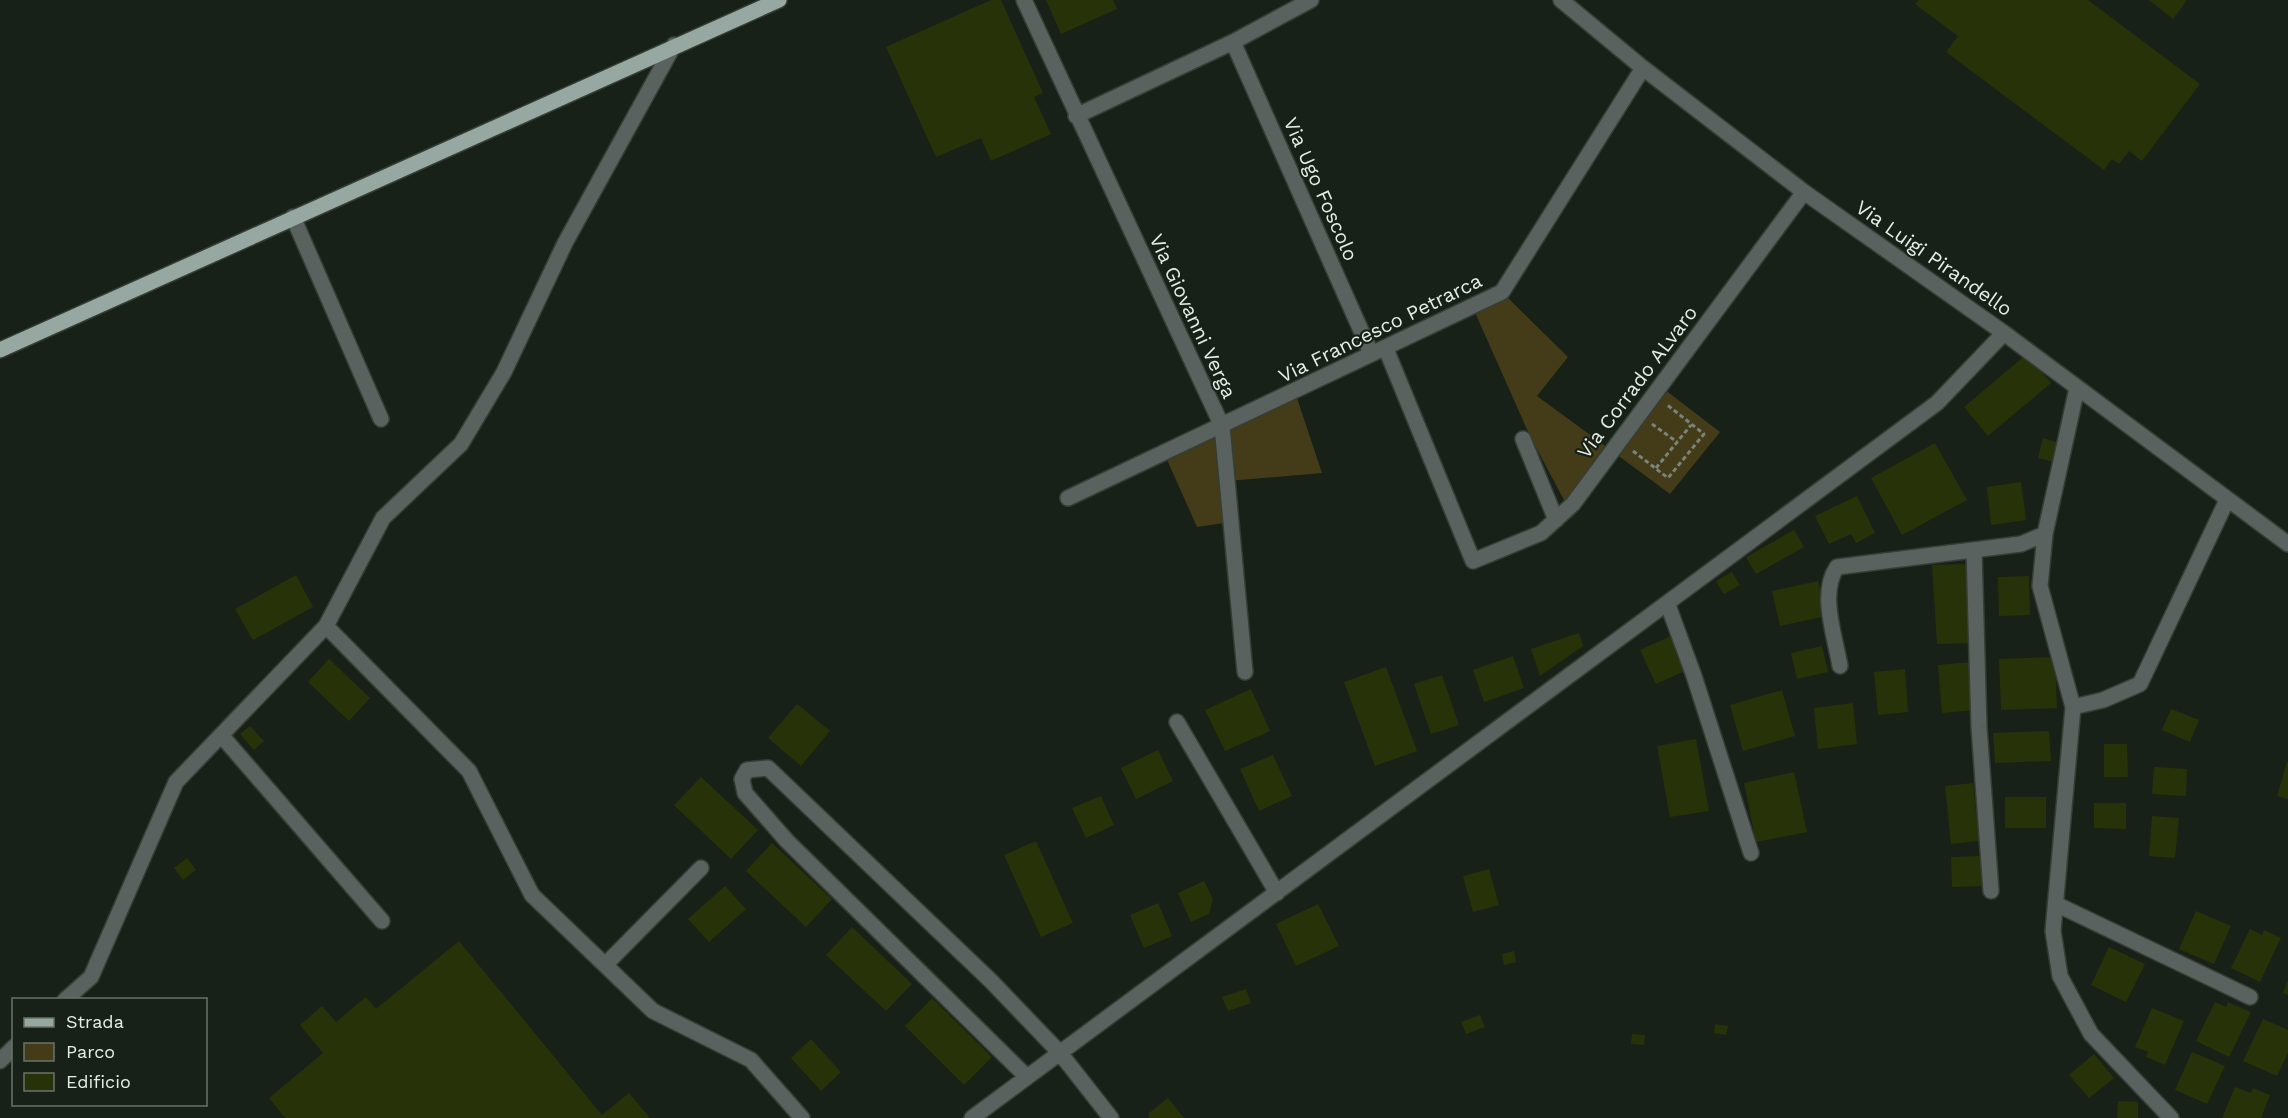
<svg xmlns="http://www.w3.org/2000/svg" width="2288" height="1118" viewBox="0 0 2288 1118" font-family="'Work Sans',sans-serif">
  <rect width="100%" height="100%" fill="#172118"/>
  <path fill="#443c18" d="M1502,292L1568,357L1537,396L1612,451L1660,386L1720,432L1670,494L1612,451L1565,502L1530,436L1473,308Z
    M1295,392L1322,473L1227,481L1231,522L1197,527L1164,453Z"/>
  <path fill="#283209" d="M991,0H1001L1043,93L1034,97L1051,134L991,161L981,138L936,157L886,47Z
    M1046,0H1113L1117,9L1061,34Z
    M1919,0H2088L2200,84L2142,161L2129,151L2119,164L2112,159L2104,170L1946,52L1958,36L1915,4Z
    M2149,0H2187L2173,19Z
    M2027,354L2051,383L1988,436L1964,407Z
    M2043,438L2059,443L2054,462L2038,458Z
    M1935,443L1967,500L1902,535L1871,478Z
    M2021,482L2026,520L1991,525L1987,487Z
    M1857,496L1875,533L1856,543L1851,534L1829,544L1815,516Z
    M1794,530L1804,547L1756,574L1746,557Z
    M1966,564L1971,643L1937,644L1932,565Z
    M1732,572L1740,585L1724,594L1716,581Z
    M296,575L313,607L253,640L235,609Z
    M2029,576L2030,615L1999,616L1998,577Z
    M1818,581L1826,616L1780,626L1772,591Z
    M1579,633L1583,646L1540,676L1531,649Z
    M1671,636L1687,670L1656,684L1640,650Z
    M1822,646L1828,672L1797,679L1791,653Z
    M1513,656L1524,688L1484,702L1473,670Z
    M2055,657L2057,708L2001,710L1999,659Z
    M329,659L370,698L349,721L308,682Z
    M1971,662L1976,710L1942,713L1938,665Z
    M1386,667L1417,751L1375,766L1344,682Z
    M1905,669L1908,712L1878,715L1874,672Z
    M1442,675L1459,725L1431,734L1414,684Z
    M1251,689L1270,731L1225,751L1205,710Z
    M1782,690L1795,736L1743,751L1730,705Z
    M1853,703L1857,744L1818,749L1814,708Z
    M797,704L830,731L801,766L768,738Z
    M2171,709L2199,720L2190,742L2162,730Z
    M250,726L264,741L254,750L240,734Z
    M2049,731L2051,761L1995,763L1993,733Z
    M1696,739L1709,811L1670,817L1657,746Z
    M2104,744H2127L2128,777H2104Z
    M1158,750L1173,781L1136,799L1121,768Z
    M1273,755L1292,796L1259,811L1240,769Z
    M2287,762H2288V799L2277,796Z
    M2154,767L2187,769L2186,796L2152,794Z
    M1794,772L1807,832L1756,842L1744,783Z
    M701,777L758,830L731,859L674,805Z
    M1973,783L1979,841L1951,844L1945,786Z
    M1101,796L1114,825L1086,838L1072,808Z
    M2005,797H2046V828H2005Z
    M2094,803H2126V829L2094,828Z
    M2152,816L2179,818L2175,858L2149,856Z
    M1036,841L1073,923L1041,937L1004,855Z
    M772,843L832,899L806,927L746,871Z
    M1981,856L1982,886L1952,887L1951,857Z
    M187,858L196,870L183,880L174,868Z
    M1489,869L1499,905L1473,912L1463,876Z
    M1204,881L1213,899L1209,914L1191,922L1178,893Z
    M725,886L746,909L709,942L688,919Z
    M1158,903L1172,936L1144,948L1130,915Z
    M1318,904L1339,946L1296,966L1276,924Z
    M2196,911L2231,926L2214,964L2179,949Z
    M852,927L912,984L886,1011L826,955Z
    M2250,929L2262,935L2264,930L2281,938L2260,982L2231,968Z
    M459,941L602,1115L629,1093L650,1118H285L269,1098L323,1053L300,1025L322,1006L336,1022L366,997L376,1009Z
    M2109,947L2145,964L2126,1002L2091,985Z
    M1514,951L1516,962L1504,965L1502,954Z
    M2288,980V995L2283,993Z
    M1246,989L1251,1003L1228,1011L1222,997Z
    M932,998L992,1057L964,1085L905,1026Z
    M2215,1002L2226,1007L2228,1002L2251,1012L2229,1057L2196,1041Z
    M2152,1008L2184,1021L2165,1065L2146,1057L2148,1052L2135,1047Z
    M1480,1015L1485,1027L1466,1034L1461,1022Z
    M2263,1019L2288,1030V1053L2277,1076L2243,1061Z
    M1715,1024L1728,1026L1726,1035L1714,1033Z
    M1632,1034L1645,1035L1644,1045L1631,1044Z
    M811,1039L841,1072L821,1091L791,1058Z
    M2192,1052L2225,1066L2207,1104L2175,1090Z
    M2094,1054L2114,1078L2089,1098L2069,1075Z
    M2235,1087L2251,1093L2253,1088L2270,1095L2261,1118H2222Z
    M1168,1098L1184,1118H1149V1113Z
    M2118,1101L2138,1102V1118H2117Z"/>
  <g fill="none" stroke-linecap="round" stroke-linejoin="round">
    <g stroke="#343e35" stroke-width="18">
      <path id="street" d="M1024,0L1222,426L1245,672
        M1561,0L1643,68L1804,192L2004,333L2288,544
        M1233,42L1371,353
        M1076,116L1233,42L1311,0
        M293,217L381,419
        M1386,349L1473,561L1541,533L1573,504L1804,192
        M2077,388L2045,534L2040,586L2073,707L2053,931L2060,976L2091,1034L2171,1118
        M1523,439L1556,520
        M1068,498L1502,292L1643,68
        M1974,550L1979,727L1991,891
        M1668,605L1694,676L1751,853
        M326,626L469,771L532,895L653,1011L751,1060L802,1118
        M1840,666C1835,636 1819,593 1837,567L2021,544L2045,534
        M2073,707L2103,700L2140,684L2227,500
        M1177,722L1277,893
        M221,735L382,921
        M2058,905L2250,997
        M605,965L701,868
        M65,1000L91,977L176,782L326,626L383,518L461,444L504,372L565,243L674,45
        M0,1061L14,1047
        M1027,1077L787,841L745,793L742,779L747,770L768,768L991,981L1060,1053L1111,1118
        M972,1118L1937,403L2004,333"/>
    </g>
    <g stroke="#343e35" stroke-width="18">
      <path id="primary" d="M0,350L779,0"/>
    </g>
    <path stroke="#7b847c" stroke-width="3" stroke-dasharray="4.5 3" stroke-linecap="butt" d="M1652,424L1677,442
      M1633,451L1668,478L1704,434L1666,404
      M1656,468L1691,425"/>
    <use href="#street" stroke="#5a625f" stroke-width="15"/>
    <use href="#primary" stroke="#97a7a1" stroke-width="15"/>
  </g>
  <g text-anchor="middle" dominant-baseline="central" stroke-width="4.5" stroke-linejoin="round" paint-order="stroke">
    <g font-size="20" fill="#e6ede6" stroke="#172118">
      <text transform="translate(1321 189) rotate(66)">Via Ugo Foscolo</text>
      <text transform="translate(1934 258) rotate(35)">Via Luigi Pirandello</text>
      <text transform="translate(1193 316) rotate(65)">Via Giovanni Verga</text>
      <text transform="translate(1380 328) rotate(-26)">Via Francesco Petrarca</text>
      <text transform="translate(1637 382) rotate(-53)">Via Corrado ALvaro</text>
    </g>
  </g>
  <rect x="12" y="998" width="195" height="108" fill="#172118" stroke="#6a736a" stroke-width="1.5"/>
  <rect x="24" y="1018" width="30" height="9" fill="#97a7a1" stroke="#6a736a" stroke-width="1.5"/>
  <text x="66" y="1028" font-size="18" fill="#e6ede6">Strada</text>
  <rect x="24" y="1043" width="30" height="18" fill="#443c18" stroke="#6a736a" stroke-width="1.5"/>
  <text x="66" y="1058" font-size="18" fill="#e6ede6">Parco</text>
  <rect x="24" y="1073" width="30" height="18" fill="#283209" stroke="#6a736a" stroke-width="1.5"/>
  <text x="66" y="1088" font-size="18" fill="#e6ede6">Edificio</text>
</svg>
